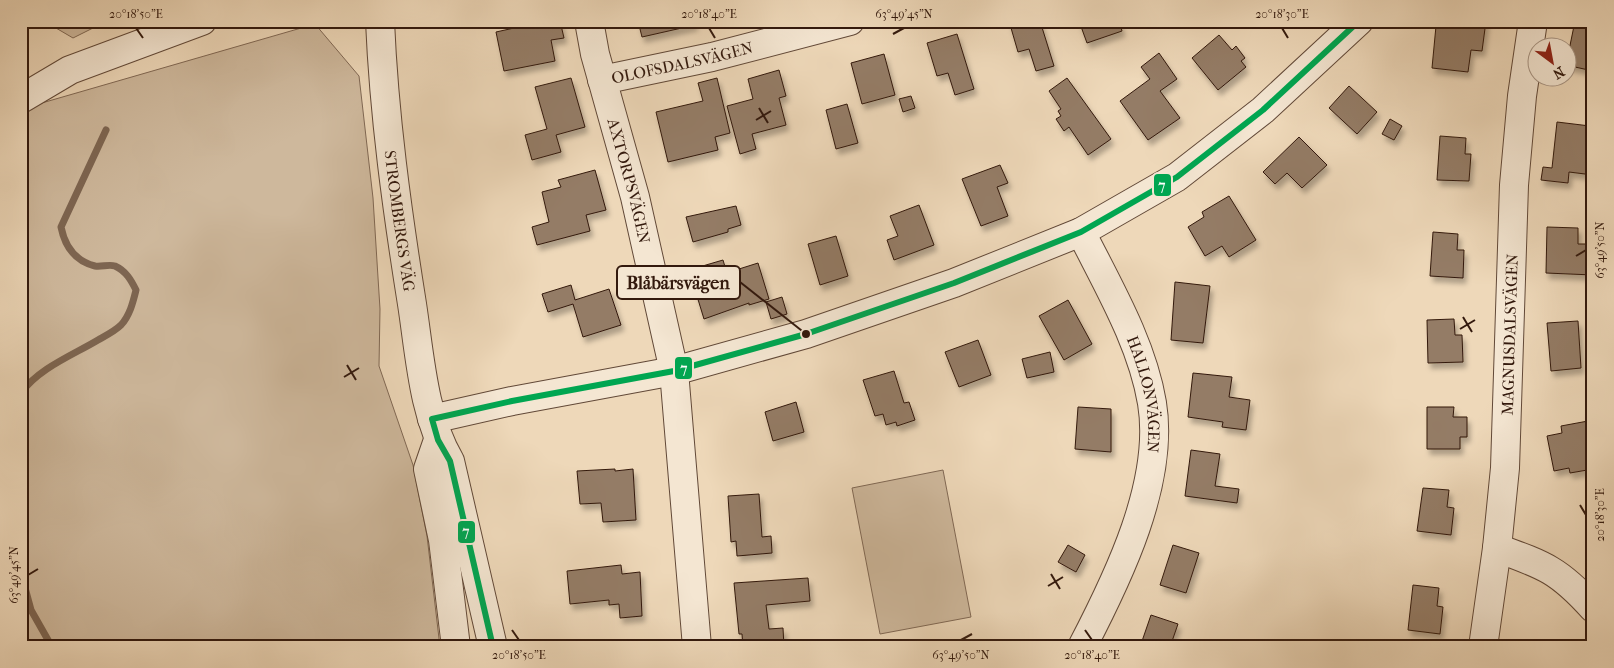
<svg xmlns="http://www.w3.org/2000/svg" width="1614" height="668" viewBox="0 0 1614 668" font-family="'IM FELL French Canon',serif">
  <defs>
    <filter id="shadow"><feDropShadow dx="3" dy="5.5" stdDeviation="2.5" flood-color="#0004"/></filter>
  </defs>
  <rect width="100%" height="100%" fill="#eed8b9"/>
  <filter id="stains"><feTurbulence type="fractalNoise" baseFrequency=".004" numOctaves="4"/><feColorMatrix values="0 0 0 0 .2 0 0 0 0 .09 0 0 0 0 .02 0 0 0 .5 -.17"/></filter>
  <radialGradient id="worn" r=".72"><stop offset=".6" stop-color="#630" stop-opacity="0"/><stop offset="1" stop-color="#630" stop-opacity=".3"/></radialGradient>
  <path fill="#ceb89c" stroke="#806854" d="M44,21H107L73,38Z
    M315,24L359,76L373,198L380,309L379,366L413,465L427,536L440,647H21V109Z
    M943,470L971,617L880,634L852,488Z"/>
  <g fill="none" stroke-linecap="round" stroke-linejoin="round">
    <path stroke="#7d6551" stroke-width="7" d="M21,393C39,368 73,355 98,340C105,336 115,331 121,325C130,315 133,302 136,290C131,280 126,271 115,266C109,264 102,267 95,266C75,261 65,247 61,227L106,130
      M21,573L31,610L52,647"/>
  </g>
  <path fill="#947c66" stroke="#33190d" filter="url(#shadow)" d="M522,21H560L564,38L551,40L555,61L504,71L496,32L523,26Z
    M638,21H694L695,25L642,37Z
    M1009,21H1040L1054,66L1036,71L1029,49L1018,52Z
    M1079,21H1119L1122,31L1087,43Z
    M1449,21H1486L1482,51L1471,50L1468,72L1432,68L1436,26L1448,27Z
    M1575,21L1593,23V71L1566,65Z
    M957,34L974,89L955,95L948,73L937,76L927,43Z
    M1219,35L1232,50L1236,46L1245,58L1241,61L1246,67L1218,90L1192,58Z
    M1159,53L1177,79L1160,91L1180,118L1148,140L1120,101L1150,79L1141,67Z
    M884,54L895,95L862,104L851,63Z
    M779,70L786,96L779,98L786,125L752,134L756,149L740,154L727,106L753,99L748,79Z
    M571,78L585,127L556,135L561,152L532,160L525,135L547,129L535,87Z
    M717,78L730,133L715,137L718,150L668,162L656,112L703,101L698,83Z
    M1067,78L1111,139L1088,155L1069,127L1064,131L1056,119L1061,116L1058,111L1061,109L1049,91Z
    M1349,86L1377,112L1357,134L1329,108Z
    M911,96L915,108L903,112L899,99Z
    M847,104L858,143L836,149L826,110Z
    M1390,119L1402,126L1394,140L1382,134Z
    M1557,122L1590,126L1587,148L1593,149V175L1569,172L1568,183L1541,180L1543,167L1552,168Z
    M1440,136L1466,138L1465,154H1471L1469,181L1437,180Z
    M1299,137L1327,165L1302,188L1287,173L1275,184L1263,172Z
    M1000,165L1008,183L997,187L1008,216L981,226L962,179Z
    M595,170L606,210L586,215L590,231L537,245L532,227L549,222L542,192L561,187L558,180Z
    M1229,196L1256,240L1229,257L1222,246L1205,256L1188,227L1204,217L1202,212Z
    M919,205L934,245L894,260L887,240L898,236L890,216Z
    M736,206L741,225L728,229V232L693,242L686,217Z
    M1547,227L1578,228V244H1593V275L1546,273Z
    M1433,232L1458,234L1457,250H1464L1463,278L1430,276Z
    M836,236L848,276L820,285L808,244Z
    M723,260L728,277L740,274L739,269L758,263L769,299L749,305V303L704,319L689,270Z
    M1175,282L1210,286L1203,343L1171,340Z
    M571,285L575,300L609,289L621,325L583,337L573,304L548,312L542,294Z
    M782,297L787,314L771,319L766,302Z
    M1068,300L1092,344L1064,360L1039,316Z
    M1454,319L1455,335H1462L1463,362L1428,363L1427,320Z
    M1578,321L1581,368L1551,371L1547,323Z
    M978,340L991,375L959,387L945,352Z
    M1050,352L1054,372L1027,378L1022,359Z
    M894,371L904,403L909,402L915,420L897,426L896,422L886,425L883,414L875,416L863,380Z
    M1193,373L1232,377L1229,397L1250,400L1246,430L1222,427L1223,422L1188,417Z
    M796,402L804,432L773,441L765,412Z
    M1078,407L1111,409V452L1075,449Z
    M1427,407H1454L1453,417H1467V437H1460V449H1427Z
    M1593,411V469L1570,473L1569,468L1554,471L1547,436L1562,433L1561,426L1588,421L1586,412Z
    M1191,450L1220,454L1215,486L1239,489L1237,503L1185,496Z
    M615,469V471L633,469L636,520L603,522L601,503L580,504L577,471Z
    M1423,488L1449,490L1447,507L1454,508L1451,535L1417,531Z
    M759,494L762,537L771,536L772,553L737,556L736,541L731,542L728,496Z
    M1068,545L1085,555L1076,572L1058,562Z
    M1173,545L1199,553L1186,593L1160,585Z
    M621,565L622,574L640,572L642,616L620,618L619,604L609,605V600L570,604L567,571Z
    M808,578L810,601L766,605L769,629L783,628L784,647H743L742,634H739L734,583Z
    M1413,585L1439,588L1437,606L1443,607L1440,634L1408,630Z
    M1151,615L1178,624L1170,647H1140Z"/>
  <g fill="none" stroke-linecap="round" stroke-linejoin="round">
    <g stroke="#624938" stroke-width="30">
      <g id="minor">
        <path id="s1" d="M380,21C384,116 397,210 412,304C420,356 423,415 450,461L493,647"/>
        <path id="s2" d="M589,21L595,54L635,197L674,371L697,647"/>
        <path id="s3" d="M602,80L712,57L850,21"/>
        <path d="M21,99L70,70L202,21"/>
        <path id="s4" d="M1081,232C1108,286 1142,343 1152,403C1165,482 1118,578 1082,647"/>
        <path d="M432,419L512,401L674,371L806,334L954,283L1081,232L1177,177L1263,110L1359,21"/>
        <path d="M438,440L428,469L443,540L456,647"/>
        <path d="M1497,548C1544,565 1559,570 1593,608"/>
        <path id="s5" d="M1483,647L1497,548L1505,468L1514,185L1522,96L1533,21"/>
      </g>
    </g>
    <use href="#minor" stroke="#f4e6d2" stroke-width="28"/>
    <g stroke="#f4e6d2" stroke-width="10">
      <path id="bus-1" d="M432,419L512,401L674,371L806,334L954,283L1081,232L1177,177L1263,110L1359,21
        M432,419L438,440L450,461L493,647"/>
    </g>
    <use href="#bus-1" stroke="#00a651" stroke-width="6"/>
  </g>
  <path fill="none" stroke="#33190d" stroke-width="2" d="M136,28L143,38M709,28L715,38M1282,28L1288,38M893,34L904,28M759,108L768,123M756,120L771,111M1576,256L1586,250M1463,317L1472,332M1460,329L1475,320M347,365L356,380M344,377L359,368M1580,505L1586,515M1051,574L1060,589M28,575L38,569M1048,586L1063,577M512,630L519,640M1085,630L1092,640M961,640L972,634"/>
  <g text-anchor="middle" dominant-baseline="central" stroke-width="4" stroke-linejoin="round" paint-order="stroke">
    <g font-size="16" fill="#33190d" stroke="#f4e6d2">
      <text stroke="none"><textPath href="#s3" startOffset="82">OLOFSDALSVÄGEN</textPath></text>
      <text stroke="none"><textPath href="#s2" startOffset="165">AXTORPSVÄGEN</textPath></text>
      <text stroke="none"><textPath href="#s1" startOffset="201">STROMBERGS VÄG</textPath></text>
      <text stroke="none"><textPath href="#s5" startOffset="314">MAGNUSDALSVÄGEN</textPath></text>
      <text stroke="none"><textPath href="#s4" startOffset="176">HALLONVÄGEN</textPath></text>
    </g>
  </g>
  <path fill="none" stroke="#33190d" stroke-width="2" d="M806 334L740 282"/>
  <circle fill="#33190d" stroke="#f4e6d2" stroke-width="2" cx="806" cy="334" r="5"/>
  <rect fill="#f4e6d2" stroke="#33190d" stroke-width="2" x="617" y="266" width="123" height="33" rx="5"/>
  <g font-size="18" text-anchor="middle" font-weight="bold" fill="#33190d">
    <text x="678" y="289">Blåbärsvägen</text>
  </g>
  <g stroke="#f4e6d2" stroke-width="2">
    <rect x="1153" y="173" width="19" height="24" rx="5" fill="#00a651"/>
    <rect x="674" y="356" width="19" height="24" rx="5" fill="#00a651"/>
    <rect x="457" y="520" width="19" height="24" rx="5" fill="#00a651"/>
  </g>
  <g font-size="14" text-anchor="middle" font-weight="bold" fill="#fff">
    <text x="1162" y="190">7</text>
    <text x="684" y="373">7</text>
    <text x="466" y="536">7</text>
  </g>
  <rect width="1614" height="668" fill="none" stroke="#eed8b9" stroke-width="55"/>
  <g transform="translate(1552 62) rotate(148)"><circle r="24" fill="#f4e6d2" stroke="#a79483"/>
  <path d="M0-4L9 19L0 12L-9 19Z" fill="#8f2418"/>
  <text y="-8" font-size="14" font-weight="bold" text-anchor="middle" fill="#33190d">N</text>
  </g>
  <rect x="28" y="28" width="1558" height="612" fill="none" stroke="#33190d" stroke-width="2"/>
  <g font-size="12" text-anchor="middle" fill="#33190d">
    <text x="136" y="18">20°18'50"E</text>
    <text x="709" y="18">20°18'40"E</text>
    <text x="904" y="18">63°49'45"N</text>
    <text x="1282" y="18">20°18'30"E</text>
    <text transform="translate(1600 250) rotate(-90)" y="4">63°49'50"N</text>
    <text transform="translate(1600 515) rotate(-90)" y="4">20°18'30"E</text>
    <text transform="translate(14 575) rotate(-90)" y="4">63°49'45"N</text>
    <text x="519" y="659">20°18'50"E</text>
    <text x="961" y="659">63°49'50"N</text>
    <text x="1092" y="659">20°18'40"E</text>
  </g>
  <rect width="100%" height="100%" filter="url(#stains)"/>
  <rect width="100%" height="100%" fill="url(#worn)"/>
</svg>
